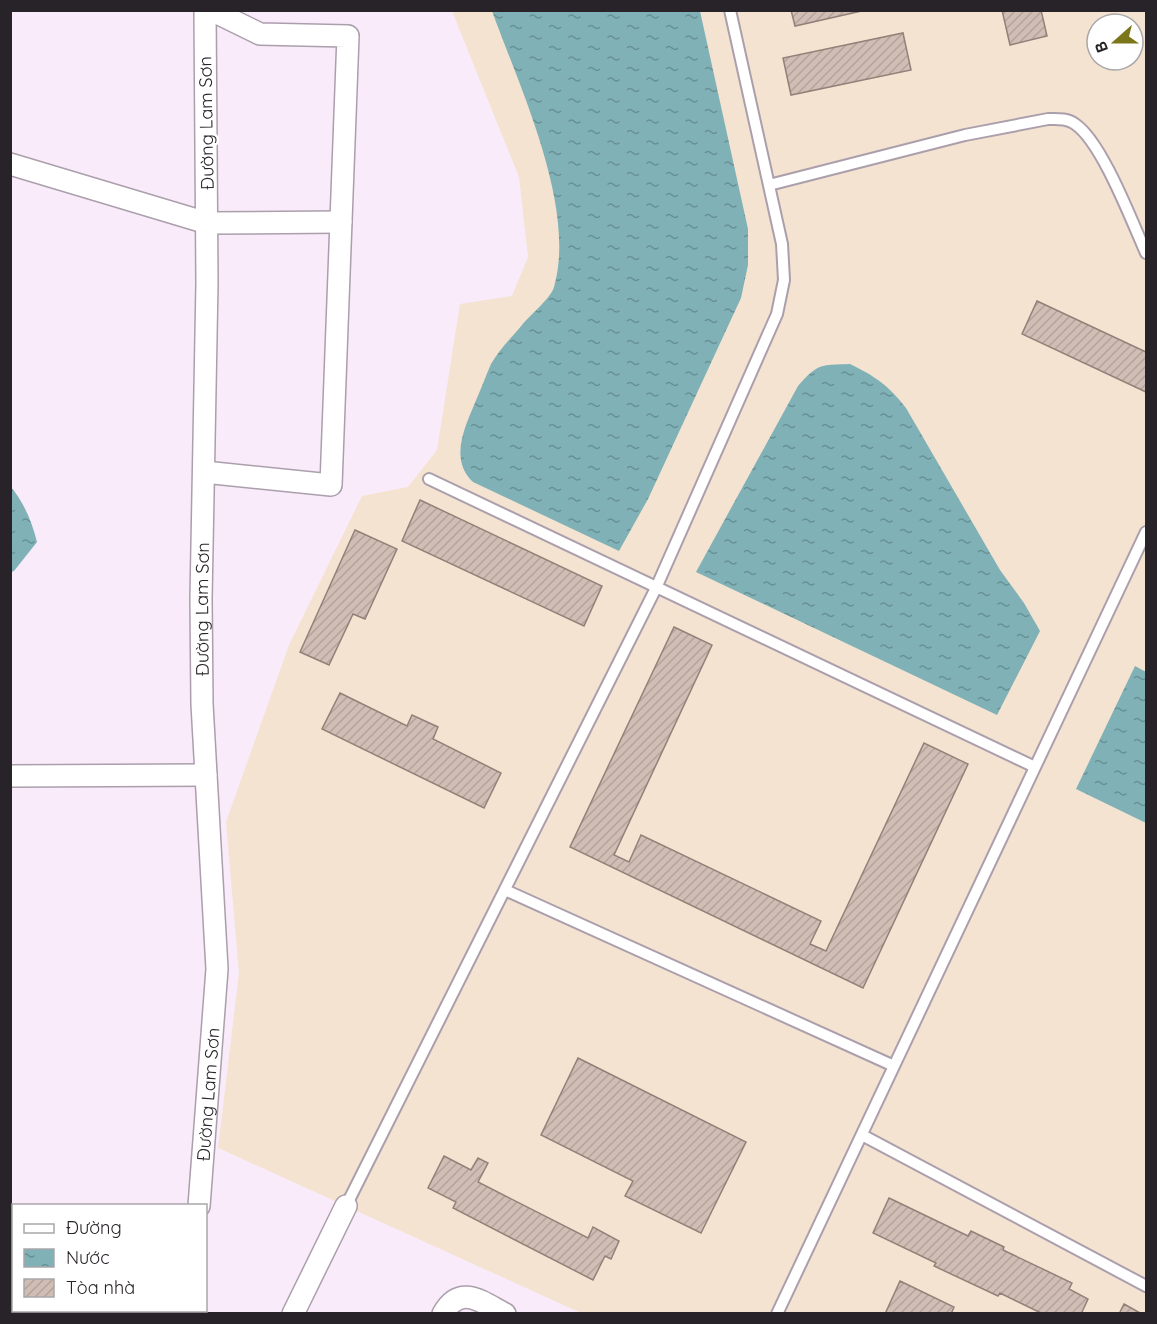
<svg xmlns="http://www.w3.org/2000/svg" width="1157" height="1324" viewBox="0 0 1157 1324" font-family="Quicksand,sans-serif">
  <defs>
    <pattern id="water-ripples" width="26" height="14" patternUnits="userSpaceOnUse" patternTransform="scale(1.5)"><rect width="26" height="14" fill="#7fb1b6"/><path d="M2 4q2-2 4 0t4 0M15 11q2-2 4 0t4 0" fill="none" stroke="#689094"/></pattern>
    <pattern id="building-hatch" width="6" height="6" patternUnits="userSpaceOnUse" patternTransform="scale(1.5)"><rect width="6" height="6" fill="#d0beb5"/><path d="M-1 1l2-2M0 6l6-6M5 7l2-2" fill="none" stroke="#b3a39c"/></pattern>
  </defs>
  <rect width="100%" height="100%" fill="#f9ebfa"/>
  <path fill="#f4e3d1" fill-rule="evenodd" d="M452,11H1146V1313H581L218,1148L239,973L226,822L289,645L362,496L408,487L437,450L460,304L512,296L528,257L519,177ZM1097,24H1133V60H1097Z"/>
  <path fill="url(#water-ripples)" d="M492,11H700L748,229V265L741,298L648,499L619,551L473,482C448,458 466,425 477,398C482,387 486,375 491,364C499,350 512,337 522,325C530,315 551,298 554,287C577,207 519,86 492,11Z
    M850,364C875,376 889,386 906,408L1000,570L1024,603L1040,631L997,715L696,572L798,386C818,363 821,365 850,364Z
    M10,486C24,502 32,522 37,542L14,571L11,572Z
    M1135,666L1146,672V823L1076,789Z"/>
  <path fill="url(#building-hatch)" stroke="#918178" stroke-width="1.5" d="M791,10H866L795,26Z
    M1002,10H1041L1047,36L1010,45Z
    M903,33L911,70L791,95L783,58Z
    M1037,301L1146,352V392L1022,334Z
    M420,500L602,586L584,626L402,541Z
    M355,530L397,549L365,619L353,614L329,665L300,652Z
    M674,627L712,645L614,855L629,862L641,835L821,921L810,944L826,951L924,743L968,764L863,988L570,847Z
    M340,693L407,726L412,715L438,727L433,739L501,773L484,808L322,729Z
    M578,1058L746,1142L701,1233L625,1196L633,1181L541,1135Z
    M444,1156L471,1170L478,1158L488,1163L478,1182L588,1238L593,1227L619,1241L611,1259L605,1256L593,1280L453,1208L456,1202L428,1188Z
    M889,1198L968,1236L971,1231L1004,1247L1003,1250L1072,1283L1069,1289L1088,1299L1081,1314H1043L1000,1293L998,1296L934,1266L936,1263L873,1233Z
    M900,1281L954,1307L951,1314H885Z
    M1124,1304L1142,1314H1119Z"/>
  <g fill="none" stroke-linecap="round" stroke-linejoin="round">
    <g stroke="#ab9fac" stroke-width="14">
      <path id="service" d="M769,185L965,135L1048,119C1057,119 1067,118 1075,124C1102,142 1132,222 1146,253
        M429,479L1035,767
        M505,890L894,1066
        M862,1135L1146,1286
        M346,1206L656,588L777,314L784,280L782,244L730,10
        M777,1314L1146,532"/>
    </g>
    <g stroke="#ab9fac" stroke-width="24">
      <g id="minor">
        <path d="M10,164L207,223L341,222"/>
        <path d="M204,472L331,485L348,36L260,34L211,10"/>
        <path d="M10,776L206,775"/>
        <path id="s1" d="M199,1206L217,969L202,704L201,599L207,283L205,10"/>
        <path d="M190,1314L191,1310"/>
        <path d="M293,1314L346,1206"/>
        <path d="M443,1314C460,1283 482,1302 505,1314"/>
      </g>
    </g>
    <use href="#service" stroke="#fff" stroke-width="10"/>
    <use href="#minor" stroke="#fff" stroke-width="21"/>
  </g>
  <g text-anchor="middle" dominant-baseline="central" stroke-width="5" stroke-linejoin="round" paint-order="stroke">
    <g font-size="18" fill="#282328" stroke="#fff">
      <text transform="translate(206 123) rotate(-91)">Đường Lam Sơn</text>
      <text stroke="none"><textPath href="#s1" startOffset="598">Đường Lam Sơn</textPath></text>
      <text stroke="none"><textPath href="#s1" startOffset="112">Đường Lam Sơn</textPath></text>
    </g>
  </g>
  <rect width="1157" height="1324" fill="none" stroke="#282328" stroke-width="24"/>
  <rect x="12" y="1204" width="195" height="108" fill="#ffffff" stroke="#a9a7a9" stroke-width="1.5"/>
  <rect x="24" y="1224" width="30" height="9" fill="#ffffff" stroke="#a9a7a9" stroke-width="1.5"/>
  <text x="66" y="1234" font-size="18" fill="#282328">Đường</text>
  <rect x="24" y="1249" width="30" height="18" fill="url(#water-ripples)" stroke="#a9a7a9" stroke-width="1.5"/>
  <text x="66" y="1264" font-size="18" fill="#282328">Nước</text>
  <rect x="24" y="1279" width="30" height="18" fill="url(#building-hatch)" stroke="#a9a7a9" stroke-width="1.5"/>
  <text x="66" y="1294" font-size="18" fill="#282328">Tòa nhà</text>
  <g transform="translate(1115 42) rotate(249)"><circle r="28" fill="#ffffff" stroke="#a9a7a9" stroke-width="1.5"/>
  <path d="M0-4.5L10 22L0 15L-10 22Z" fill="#7c761a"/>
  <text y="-9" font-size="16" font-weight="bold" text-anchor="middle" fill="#282328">B</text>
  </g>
</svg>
